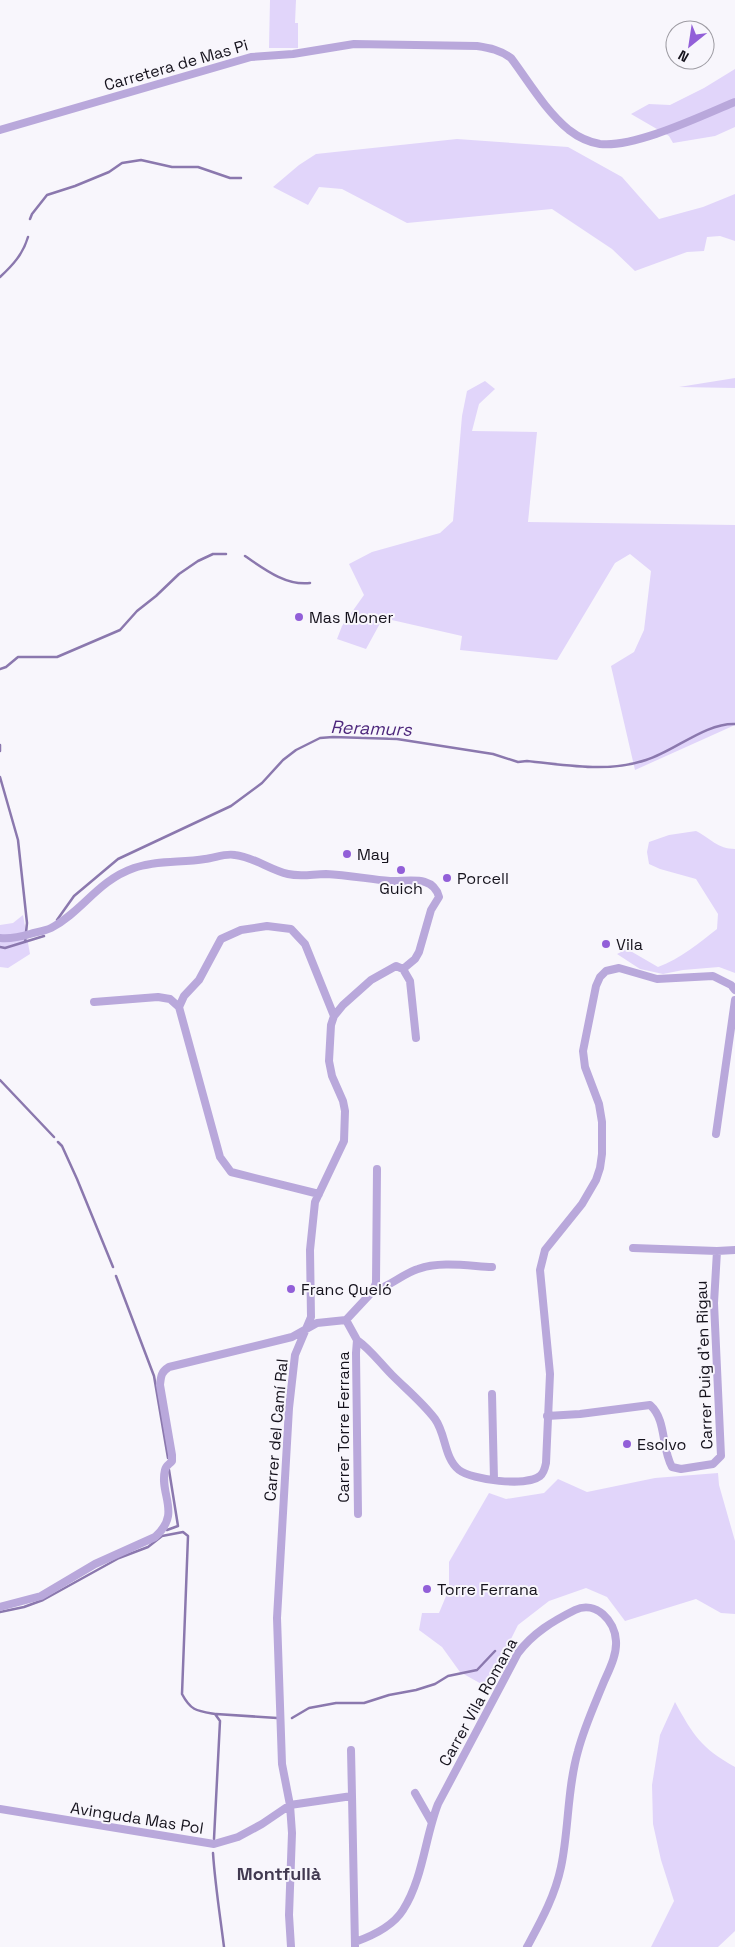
<svg xmlns="http://www.w3.org/2000/svg" width="735" height="1947" viewBox="0 0 735 1947" font-family="'Space Grotesk',sans-serif">
  <rect width="100%" height="100%" fill="#f8f6fc"/>
  <path fill="#e1d5fa" d="M270,0H296L295,23H298V48H269Z
    M735,69V127L715,136L673,143L669,136L631,114L649,104L670,105L704,88Z
    M457,139L568,147L622,177L659,219L703,207L735,194V241L720,236L707,237L704,251L687,252L635,271L612,249L552,209L407,223L342,189L319,187L308,205L273,187L299,165L316,154Z
    M735,378V388L679,387Z
    M485,381L495,389L479,404L472,431L537,432L528,522L735,525V725L635,770L611,666L634,652L644,630L651,571L630,554L615,563L557,660L460,650L462,636L383,618L366,649L337,639L342,626L364,595L349,564L372,552L440,533L453,521L462,416L467,391Z
    M696,831C710,838 718,849 735,849V973L719,967L683,970L663,974L640,969L617,954L627,949L658,967C681,958 698,944 717,929L718,914L696,879L660,869L649,864L647,852L649,842L669,835Z
    M23,915L30,954L8,968L0,967V925L13,923Z
    M718,1473L719,1485L735,1541V1614L721,1613L696,1599L625,1621L607,1597L586,1588L549,1601L518,1625L503,1655L485,1686L460,1672L442,1647L419,1630L422,1613H439L449,1589V1562L489,1493L506,1499L544,1493L558,1479L587,1492L655,1478Z
    M675,1702C693,1735 701,1748 735,1767V1931L718,1947H651L674,1901L661,1860L653,1824L652,1785L660,1735Z"/>
  <g fill="none" stroke-linecap="round" stroke-linejoin="round">
    <path stroke="#8b78ae" stroke-width="2.5" d="M30,219L32,214L47,195L75,186L109,172L122,163L141,160L172,167H198L230,178H241
      M0,277C13,265 23,254 28,237
      M245,556C264,569 286,586 310,583
      M0,669L6,667L18,657H57L120,630L137,611L156,596L179,574L198,561L213,554H226
      M0,745V751
      M0,777L18,840L27,923L25,942
      M57,920L74,896L118,859L231,806L262,783L283,760L296,750L320,738L333,737L397,739L493,754L518,762L527,761C568,765 607,773 646,760C675,751 705,723 735,724
      M0,947L5,948L44,936
      M0,1080L54,1137
      M58,1142L62,1146L77,1179L113,1267
      M116,1276L154,1376L168,1458
      M167,1530L178,1526L169,1470
      M0,1612L24,1607L43,1600L119,1558L148,1547L162,1536L183,1532L188,1536L182,1694C191,1711 197,1711 215,1714L220,1721L214,1839
      M216,1714L277,1718
      M292,1718L309,1708L336,1703H364L389,1695L416,1690L435,1684L448,1676L477,1670L495,1651
      M213,1853C215,1884 220,1915 224,1947"/>
    <path stroke="#b9a8db" stroke-width="8" d="M0,130L251,57L293,54L354,44L477,46C490,48 500,50 511,58C529,82 545,110 569,130C578,137 588,142 600,144C635,148 701,116 735,102
      M0,938C10,939 20,937 30,934C37,932 45,931 51,928C83,911 97,881 134,868C157,860 181,863 205,859C215,858 225,853 235,855C254,857 270,870 288,874C301,877 313,874 326,874C348,875 368,879 390,881C407,882 433,874 439,897L431,910L419,952L415,959L403,969L396,966L371,980L343,1005L334,1016L331,1025L329,1061L332,1076L343,1101L345,1111L344,1141L315,1202L310,1250L311,1317L295,1355L289,1408L277,1618L282,1764L290,1805L292,1833L289,1915L291,1947
      M403,969L410,981L416,1038
      M94,1002L158,997L170,999L179,1007
      M716,1134L735,1000
      M319,1194L231,1172L220,1157L179,1007L184,996L199,980L221,939L241,930L267,926L291,929L305,944L334,1016
      M633,1248L717,1251
      M373,1291C390,1287 402,1274 418,1269C440,1261 469,1266 492,1267
      M346,1320L373,1291L376,1283L377,1169
      M357,1340C371,1350 380,1363 392,1375C406,1389 423,1403 435,1419C446,1434 444,1458 459,1470C472,1480 526,1487 540,1476C544,1473 545,1468 546,1463L550,1374L540,1270L545,1250L582,1204L596,1180L600,1168L602,1154V1122L599,1104L585,1067L583,1051L596,986L600,977L606,971L619,968L657,979L713,976L731,985L735,990
      M492,1394L494,1480
      M547,1416L580,1414L650,1405C667,1420 661,1448 672,1467L681,1469L713,1464L721,1456L714,1303L717,1251L735,1250
      M0,1607L41,1596L95,1564L155,1537C182,1513 159,1495 165,1470C166,1465 170,1464 172,1461V1455L160,1385C161,1376 161,1372 169,1367L292,1337L317,1323L346,1320L357,1340L356,1353L358,1514
      M351,1750L352,1796
      M415,1793L431,1821
      M0,1809L214,1844L238,1837L262,1824L290,1805L352,1796L355,1946
      M355,1942C372,1936 393,1926 403,1910C423,1879 425,1837 438,1804L518,1653C533,1633 553,1621 575,1610C596,1600 615,1621 616,1641C617,1655 609,1670 603,1684C594,1706 584,1728 578,1751C567,1789 569,1829 561,1867C555,1896 541,1921 527,1947"/>
  </g>
  <g fill="#925fd8" stroke="#f8f6fc" stroke-width="2">
    <circle cx="299" cy="617" r="5"/>
    <circle cx="347" cy="854" r="5"/>
    <circle cx="401" cy="870" r="5"/>
    <circle cx="447" cy="878" r="5"/>
    <circle cx="606" cy="944" r="5"/>
    <circle cx="291" cy="1289" r="5"/>
    <circle cx="627" cy="1444" r="5"/>
    <circle cx="427" cy="1589" r="5"/>
  </g>
  <g text-anchor="middle" dominant-baseline="central" stroke-width="4" stroke-linejoin="round" paint-order="stroke">
    <g font-size="16" fill="#15121c" stroke="#f8f6fc">
      <text transform="translate(176 65) rotate(-16)">Carretera de Mas Pi</text>
      <text transform="translate(704 1365) rotate(-92)">Carrer Puig d'en Rigau</text>
      <text transform="translate(343 1427) rotate(-90)">Carrer Torre Ferrana</text>
      <text transform="translate(276 1430) rotate(-85)">Carrer del Camí Ral</text>
      <text transform="translate(478 1702) rotate(-61)">Carrer Vila Romana</text>
      <text transform="translate(137 1818) rotate(9)">Avinguda Mas Pol</text>
    </g>
    <g font-size="16" fill="#15121c" stroke="#f8f6fc" text-anchor="start">
      <text x="309" y="617">Mas Moner</text>
      <text x="357" y="854">May</text>
      <text x="457" y="878">Porcell</text>
      <text x="401" y="888" text-anchor="middle">Guich</text>
      <text x="616" y="944">Vila</text>
      <text x="301" y="1289">Franc Queló</text>
      <text x="637" y="1444">Esolvo</text>
      <text x="437" y="1589">Torre Ferrana</text>
    </g>
    <g font-size="18" font-style="italic" fill="#4d277c" stroke="#f8f6fc">
      <text transform="translate(371 728) rotate(2)">Reramurs</text>
    </g>
    <g font-size="18" font-weight="bold" fill="#423a51" stroke="#f8f6fc">
      <text x="279" y="1873">Montfullà</text>
    </g>
  </g>
  <g transform="translate(690 45) rotate(210)"><circle r="24" fill="#f8f6fc" stroke="#9d9ba2"/>
  <path d="M0-4L9 19L0 12L-9 19Z" fill="#925fd8"/>
  <text y="-8" font-size="14" font-weight="bold" text-anchor="middle" fill="#15121c">N</text>
  </g>
</svg>
